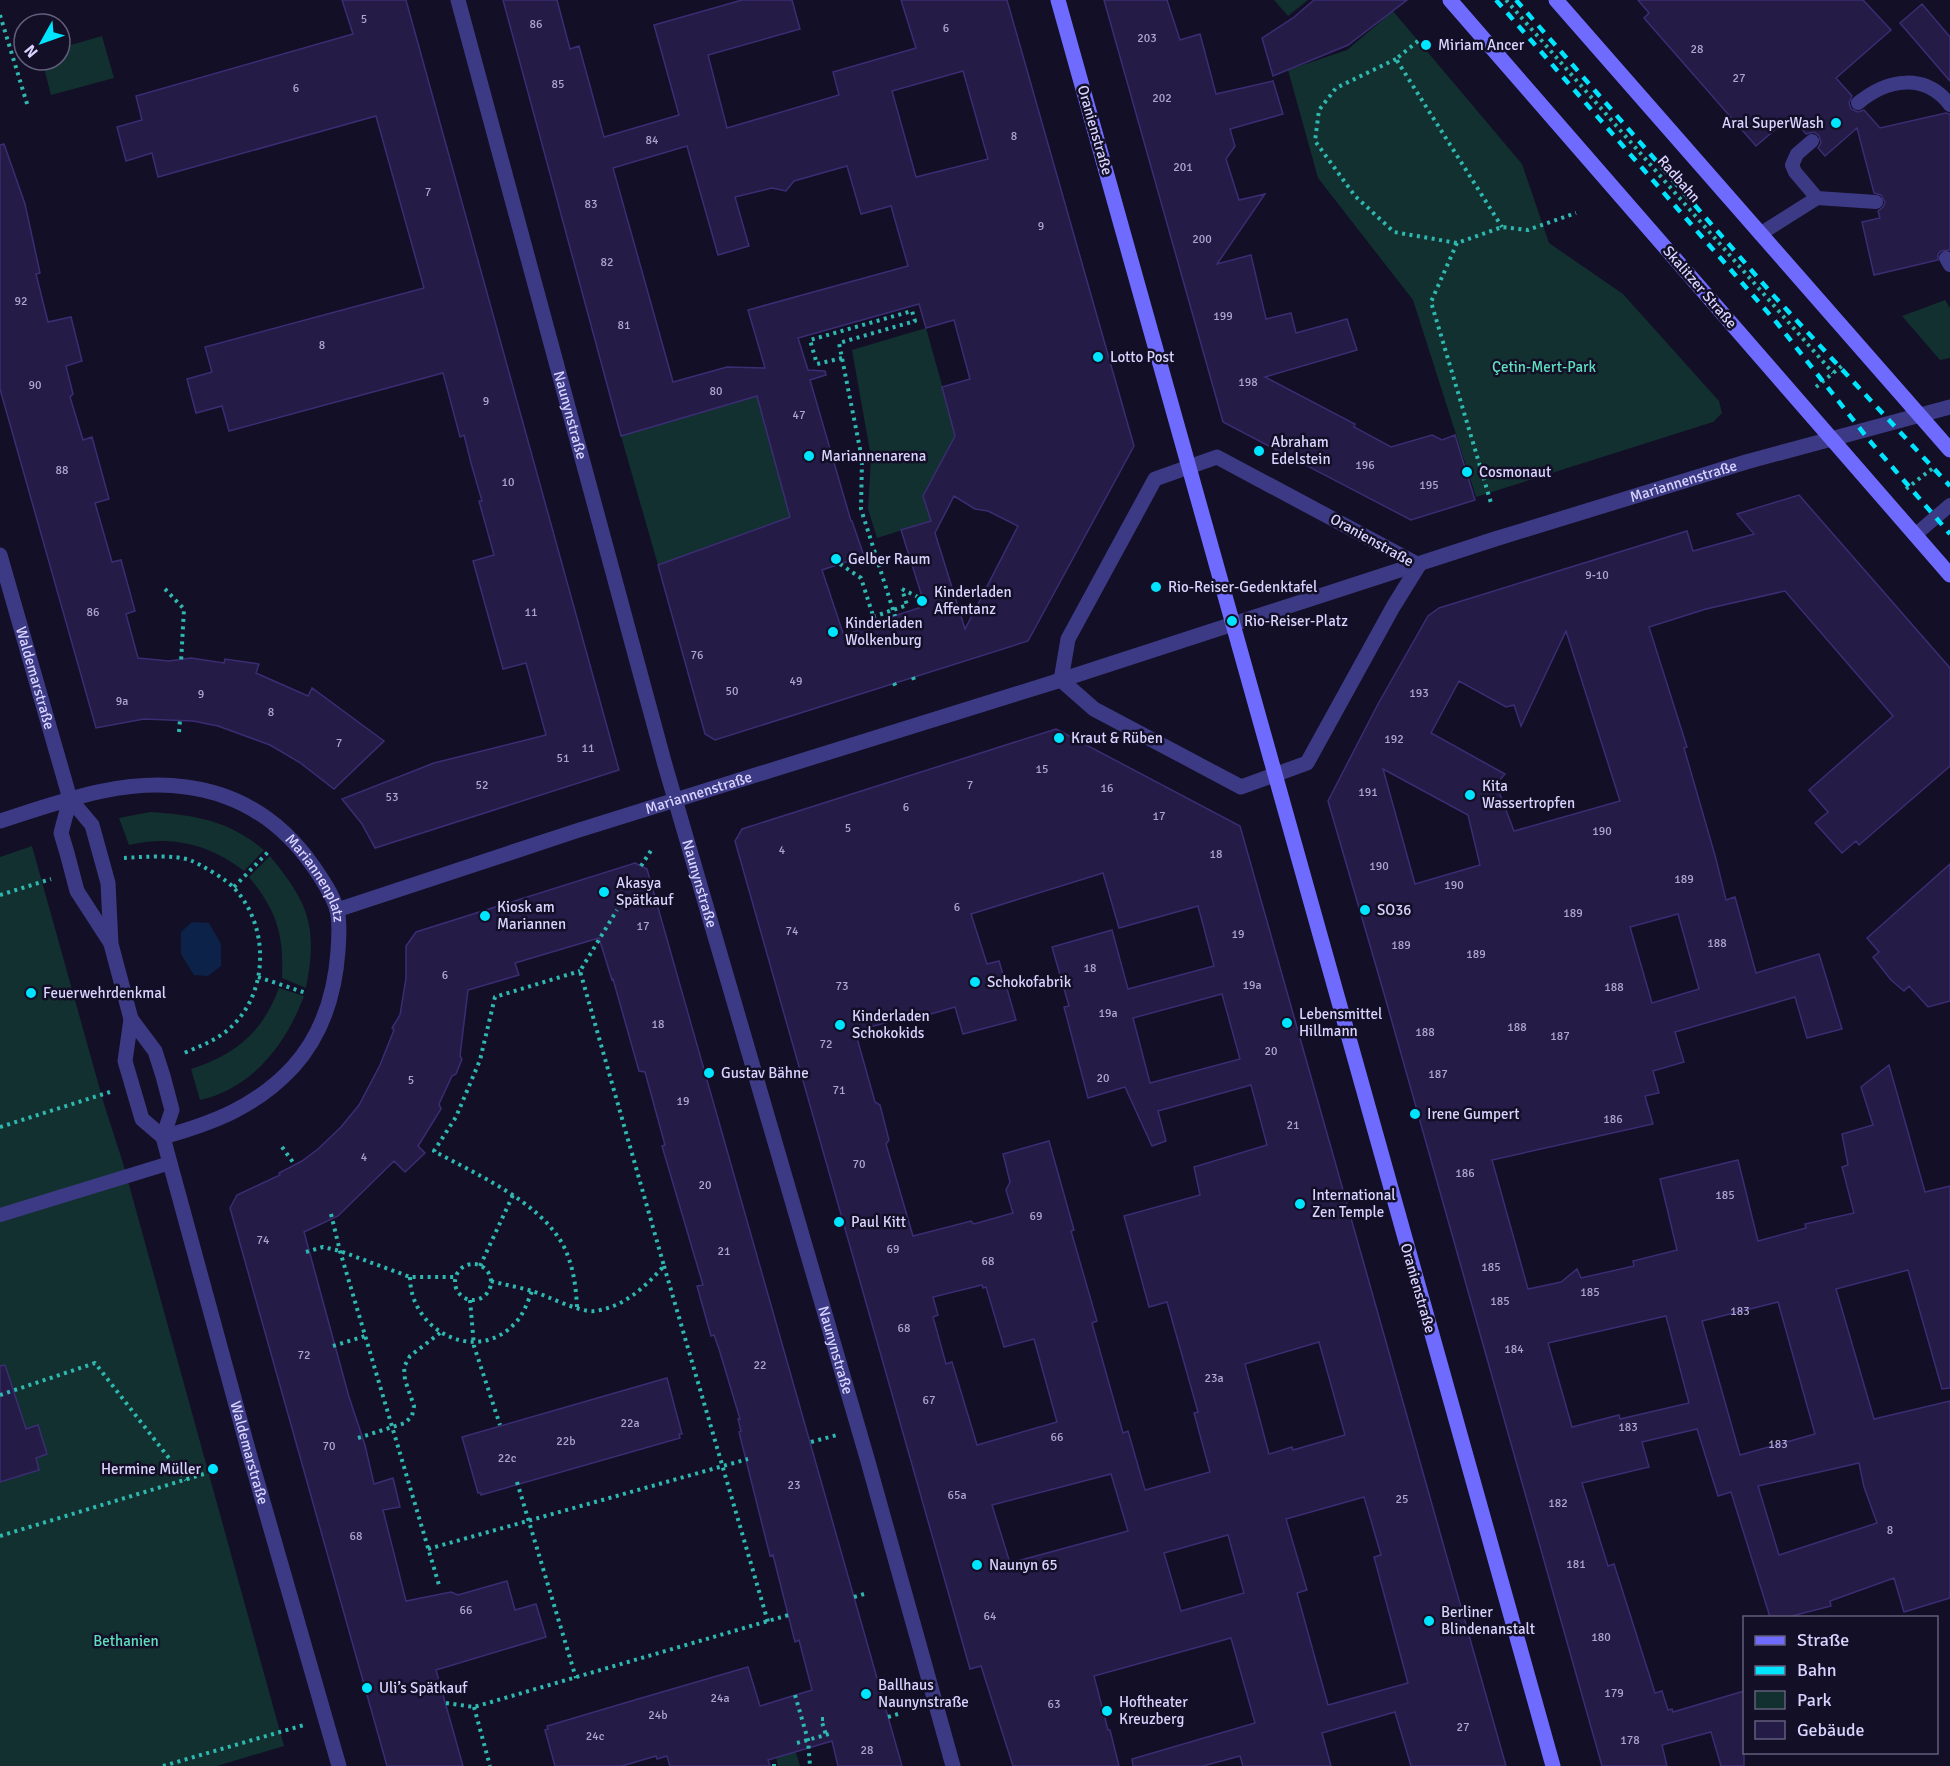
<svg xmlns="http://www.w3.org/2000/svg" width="1950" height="1766" viewBox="0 0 1950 1766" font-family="Signika,sans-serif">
  <rect width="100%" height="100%" fill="#130f26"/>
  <path fill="#12302f" d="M1274,0H1308L1288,16Z
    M1393,11L1522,164L1549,243L1623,294L1719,401L1722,413L1713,422L1476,497L1413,300L1318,178L1288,70L1347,50Z
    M102,36L114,78L51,95L42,60H60V48Z
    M1945,300L1950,308V358L1940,360L1902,316Z
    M926,328L956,435L923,496L931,521L877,538L868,509L871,457L852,350Z
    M757,396L790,517L658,565L621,436Z
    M150,812C195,815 228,820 264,850L244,871C209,844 172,835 129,845L119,818Z
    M32,846L104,1104L123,1163L284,1746L217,1766H0V857Z
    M270,856C309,904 318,926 306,988L282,978C284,935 277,911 249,877Z
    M279,988L304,996C286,1044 252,1089 200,1100L191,1069C236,1054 262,1033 279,988Z
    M796,1752L800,1766H778L776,1757Z"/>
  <path fill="#0c2248" d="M192,922L209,923L221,944V966L208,976L194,975L181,954V932Z"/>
  <path fill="#241b47" stroke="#3b2d73" stroke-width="1.5" fill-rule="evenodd" d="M342,0H406L619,770L375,848L362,824L342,799L434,763L546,735L526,663L503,669L473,561L494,555L479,501H482L471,463L464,435L460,437L443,373L229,431L222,406L196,413L187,379L212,372L205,347L424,288L376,116L158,177L152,153L126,161L117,127L142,120L136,96L353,34Z
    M503,0H557L570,49L579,46L604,137L679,115L654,25L742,0H792L800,29L708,55L727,128L839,95L833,72L916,48L901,0H1007L1134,446L1028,641L715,740L705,734L658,565L790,517L757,396L621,436ZM963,71L988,159L916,177L892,91ZM687,146L718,255L749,246L735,197L772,188L786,191L794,181L847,166L861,214L891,206L908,266L748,310L765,368L727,367L673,382L613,168ZM919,304L926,328L954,320L970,379L942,387L955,436L923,496L931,521L901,530L925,606L885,619L844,636L822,570L864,556L852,521H851L810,380L826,375L825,371L808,370L798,338ZM954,496L975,509L988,511L1018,526L965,629L935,533Z
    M1104,0H1167L1180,40L1200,34L1216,94L1273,81L1283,114L1230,129L1235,146L1226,159L1239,200L1265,194L1217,264L1251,255L1266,319L1291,313L1296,333L1347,319L1357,350L1265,377L1355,424L1354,427L1391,447L1432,435L1442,440L1455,435L1475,500L1411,520L1223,422Z
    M1314,0H1407L1348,45L1273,76L1262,38L1293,18Z
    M1638,0H1863L1891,30L1836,78L1852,96L1849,103L1851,109L1858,112L1864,110L1880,128L1946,113L1950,114V250L1941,251L1938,254V260L1874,275L1862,222L1880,218L1878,211L1883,207L1885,202L1881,195L1874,193L1857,128L1825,156L1818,148L1821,143L1819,136L1814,132L1806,134L1791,116L1756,146L1644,18L1649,13Z
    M1922,4L1950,37V81L1900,23Z
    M4,144L25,204L40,273L36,274L48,322L71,317L82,361L66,366L73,394L70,397L83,440L92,437L109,499L95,503L112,562L121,560L135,611L126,614L138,658L169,661L191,658L224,663L225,659L259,664L256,673L308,696L312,688L384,741L334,789L299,762L270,745L218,726L193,721L144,719L96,728L0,389V145Z
    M1799,495L1950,668V766L1859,845L1856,841L1842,853L1815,823L1828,812L1809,790L1893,716L1785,591L1706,609L1649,627L1687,747L1684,748L1716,859L1726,900L1735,897L1756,973L1819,954L1842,1029L1807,1038L1795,997L1675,1032L1684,1062L1653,1071L1659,1093L1645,1096L1653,1124L1492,1160L1528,1289L1561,1282L1577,1269L1581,1278L1634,1266L1633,1261L1677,1250L1660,1179L1738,1160L1758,1241L1806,1228L1805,1224L1854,1213L1842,1167L1848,1165L1842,1134L1873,1125L1861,1087L1889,1065L1925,1192L1950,1186V1388L1942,1389L1908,1270L1836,1289L1874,1419L1950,1401V1598L1904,1612L1894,1578L1830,1601L1831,1606L1788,1617H1770L1731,1492L1718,1496L1697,1429L1642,1442L1649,1467L1582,1483L1608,1566L1614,1564L1655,1693L1662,1691L1668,1710L1672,1709L1673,1712L1744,1691V1766H1721L1711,1732L1662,1745L1667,1766H1602L1385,997L1328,801L1378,704L1428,616L1439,608L1687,531L1693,551L1754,534L1737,514ZM1566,631L1620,801L1514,831L1496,784L1505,774L1431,733L1459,681L1506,707L1514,705L1521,726ZM1383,769L1468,815L1480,865L1415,884ZM1678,914L1699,989L1652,1003L1630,927ZM1778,1302L1815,1434L1740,1455L1702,1321ZM1666,1316L1689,1403L1620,1419L1619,1415L1572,1427L1548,1343ZM1859,1463L1864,1487L1877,1523L1779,1555L1758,1486Z
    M1056,729L1240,826L1506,1766H1411L1395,1712L1322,1733L1331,1766H1243L1240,1756L1203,1766H1133L1132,1759L1255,1723L1231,1638L1094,1676L1108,1730H1110L1119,1766H1013L981,1666L970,1669L735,841L742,829ZM1103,873L1119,928L1198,906L1214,966L1128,989L1112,930L1052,947L1069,1006L1064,1007L1088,1098L1125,1087L1152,1146L1166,1141L1158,1111L1251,1085L1267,1145L1194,1167L1200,1195L1124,1216L1149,1307L1167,1302L1198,1412L1194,1413L1210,1472L1145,1490L1128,1431L1123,1433L1092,1323L1097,1321L1071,1231L1074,1230L1049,1141L1003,1154L1010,1182L1006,1190L1013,1213L974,1224L971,1221L913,1236L886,1144L889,1140L880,1105L875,1102L855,1031L904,1018L907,1021L955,1007L963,1034L1016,1020L999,961L987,964L971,914ZM1222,994L1240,1059L1150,1083L1133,1018ZM982,1285L983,1288L986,1287L1004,1347L1034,1339L1057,1422L977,1445L952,1362L946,1364L933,1317L938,1315L933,1297ZM1319,1342L1345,1435L1293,1450L1292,1447L1269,1454L1245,1364ZM1111,1474L1128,1531L1010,1563L992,1505ZM1364,1497L1381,1555L1374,1557L1408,1683L1328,1705L1297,1593L1307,1590L1286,1519ZM1228,1535L1244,1593L1181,1611L1164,1553Z
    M635,863L647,869L902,1766H838L832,1741L768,1760L770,1766H670L667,1756L657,1759L656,1756L622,1766H555L545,1730L548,1729L547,1726L638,1699L748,1667L760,1706L812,1690L799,1640L795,1642L773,1555L770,1556L739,1432L741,1431L738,1419H740L719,1349L714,1335L711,1336L697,1286L703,1285L662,1146L665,1145L645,1072L639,1071L613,979L612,980L599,938L515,963L519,975L468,990L460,1056L462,1059L456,1074L452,1076L439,1104L441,1109L418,1146L425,1153L405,1172L394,1161L338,1216L304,1232L349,1397L365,1445L374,1484L393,1478L400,1507L383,1510L406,1601L451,1592L458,1595L507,1581L515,1610L536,1604L546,1637L436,1670L463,1766H387L230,1208L237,1195L280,1175L279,1173L302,1161L318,1149L341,1127L359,1105L380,1065L394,1030L392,1028L400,1015L406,978V946L416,932Z
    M1950,864V1001L1928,1007L1909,986L1904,991L1891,980L1873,957L1879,952L1867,938Z
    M5,1365L26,1429L38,1425L47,1454L36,1458L39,1470L0,1482V1366Z
    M667,1378L682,1434H679L680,1438L481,1495V1493H478L462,1437Z"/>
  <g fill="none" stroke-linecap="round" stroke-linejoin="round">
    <path stroke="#2fb8b0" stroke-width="4" stroke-dasharray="3 4.5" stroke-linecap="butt" d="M1506,0L1833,373
      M0,15L28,107
      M1418,41L1396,59L1502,227
      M1396,59L1336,88L1319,110L1315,141L1355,196L1394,232L1457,243L1502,227L1528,230L1576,213
      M1457,243L1431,302L1491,503
      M842,358L817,364L810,340L912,311L915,321L839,343L862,459L861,509L895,616
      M1816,387L1843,365
      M1906,489L1933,468
      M840,564L861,578L876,625
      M165,589L184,609L181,662
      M902,589L918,597
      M873,617L907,605L902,589
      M913,677L915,683
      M894,683L897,689
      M179,732L180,720
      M124,858C142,857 176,854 192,861C202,865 227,880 234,888C268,924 269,986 236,1022C221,1039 202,1045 182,1054
      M641,866L652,849
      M234,887L269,851
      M0,895L51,879
      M258,977L306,993
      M0,1127L110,1092
      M282,1147L295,1165
      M331,1214L340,1251L439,1585
      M306,1252L323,1247L340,1251L410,1277H456
      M455 1282a18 18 0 1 1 36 0a18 18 0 1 1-36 0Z
      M480,1266L513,1195
      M664,1266L768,1622
      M410,1277C410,1332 479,1366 517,1321C524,1313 528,1301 532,1291
      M491,1281C505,1285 519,1287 532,1291C548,1296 580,1313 595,1311C624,1307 645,1287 664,1266L580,971L617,910
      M470,1300L474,1346L500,1425
      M577,1307C576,1286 573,1264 563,1245C539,1201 477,1175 434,1151L456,1117L480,1060L495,997L580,971
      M333,1346L365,1336
      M0,1395L95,1363L186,1480
      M358,1438L405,1423L412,1416L414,1406L405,1380L404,1367L410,1356L440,1333
      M811,1442L837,1435
      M517,1482L576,1678
      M0,1536L217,1470
      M428,1549L748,1459
      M854,1597L864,1594
      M795,1695L808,1740L810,1766
      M446,1703L474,1707L792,1614
      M474,1707L490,1766
      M888,1717L898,1714
      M824,1719H821L826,1735
      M797,1743L829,1734
      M774,1764V1766
      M163,1766L304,1725"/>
    <path stroke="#3d3a85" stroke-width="14" d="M1858,103C1887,79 1925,72 1950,105
      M1812,141L1797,154L1792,165L1795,172L1817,198
      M1760,234L1817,198L1876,202
      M1946,258L1950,265
      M1915,535L1950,505
      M0,1215L170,1163"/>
    <g stroke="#3d3a85" stroke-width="15">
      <path id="s1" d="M458,0L665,765L867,1458L953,1766"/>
      <path id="s2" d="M0,555L70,799L92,825L108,883L111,944L131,1019L155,1051L163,1076L172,1110L163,1137L170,1163L251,1460L339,1766"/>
      <path d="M1061,680L1068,639L1155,479L1217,457L1419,565"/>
      <path d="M1061,680L1094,709L1241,787L1307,763L1393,607L1419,565"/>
      <path d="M70,799L61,833L67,853L77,891L110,942"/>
      <path id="s3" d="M0,821C60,802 122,778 186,787C240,794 282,822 313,866C322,879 333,895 337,910C340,922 339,938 338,951C335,993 322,1035 293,1067C256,1107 213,1123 163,1137"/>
      <path id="s4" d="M337,910L576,831L1061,680L1495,539L1746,462L1950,407"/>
      <path d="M131,1019L125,1061L142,1119L163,1137"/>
    </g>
    <path stroke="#6f6bff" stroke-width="15" d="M1058,0L1553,1766
      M1450,0L1950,575
      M1556,0L1950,450"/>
    <path stroke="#00e5ff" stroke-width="4.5" stroke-dasharray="9 8" stroke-linecap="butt" d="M1496,0L1777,323L1869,440L1950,534
      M1516,0L1773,295L1950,486"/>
  </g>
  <g fill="#00e5ff" stroke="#130f26" stroke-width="2">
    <circle cx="1426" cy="45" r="6"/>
    <circle cx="1836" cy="123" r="6"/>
    <circle cx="1098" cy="357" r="6"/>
    <circle cx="1259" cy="451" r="6"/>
    <circle cx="809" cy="456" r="6"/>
    <circle cx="1467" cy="472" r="6"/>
    <circle cx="836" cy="559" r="6"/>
    <circle cx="1156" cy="587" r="6"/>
    <circle cx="922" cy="601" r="6"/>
    <circle cx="1232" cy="621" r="6"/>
    <circle cx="833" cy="632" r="6"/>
    <circle cx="1059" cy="738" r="6"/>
    <circle cx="1470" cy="795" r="6"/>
    <circle cx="604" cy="892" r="6"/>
    <circle cx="1365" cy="910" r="6"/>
    <circle cx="485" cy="916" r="6"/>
    <circle cx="975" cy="982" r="6"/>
    <circle cx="31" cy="993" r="6"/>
    <circle cx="1287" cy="1023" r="6"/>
    <circle cx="840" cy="1025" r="6"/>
    <circle cx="709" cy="1073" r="6"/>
    <circle cx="1415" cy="1114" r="6"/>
    <circle cx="1300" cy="1204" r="6"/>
    <circle cx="839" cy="1222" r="6"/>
    <circle cx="213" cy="1469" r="6"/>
    <circle cx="977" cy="1565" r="6"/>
    <circle cx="1429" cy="1621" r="6"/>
    <circle cx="367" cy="1688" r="6"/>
    <circle cx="866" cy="1694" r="6"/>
    <circle cx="1107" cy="1711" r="6"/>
  </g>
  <g text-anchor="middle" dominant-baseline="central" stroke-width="5" stroke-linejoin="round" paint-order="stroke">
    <g font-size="12" fill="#aca6d1">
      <text x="364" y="19">5</text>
      <text x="536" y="24">86</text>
      <text x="946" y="28">6</text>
      <text x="1147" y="38">203</text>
      <text x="1697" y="49">28</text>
      <text x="1739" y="78">27</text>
      <text x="558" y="84">85</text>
      <text x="296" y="88">6</text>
      <text x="1162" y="98">202</text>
      <text x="1014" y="136">8</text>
      <text x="652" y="140">84</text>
      <text x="1183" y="167">201</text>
      <text x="428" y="192">7</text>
      <text x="591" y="204">83</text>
      <text x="1041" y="226">9</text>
      <text x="1202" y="239">200</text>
      <text x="607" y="262">82</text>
      <text x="21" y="301">92</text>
      <text x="1223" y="316">199</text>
      <text x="624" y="325">81</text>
      <text x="322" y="345">8</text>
      <text x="1248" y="382">198</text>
      <text x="35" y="385">90</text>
      <text x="716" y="391">80</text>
      <text x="486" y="401">9</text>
      <text x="799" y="415">47</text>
      <text x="1365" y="465">196</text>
      <text x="62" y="470">88</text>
      <text x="508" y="482">10</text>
      <text x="1429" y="485">195</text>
      <text x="1597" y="575">9-10</text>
      <text x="93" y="612">86</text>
      <text x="531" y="612">11</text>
      <text x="697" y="655">76</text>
      <text x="796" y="681">49</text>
      <text x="732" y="691">50</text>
      <text x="1419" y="693">193</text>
      <text x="201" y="694">9</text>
      <text x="122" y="701">9a</text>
      <text x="271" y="712">8</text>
      <text x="1394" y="739">192</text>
      <text x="339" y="743">7</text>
      <text x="588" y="748">11</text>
      <text x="563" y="758">51</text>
      <text x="1042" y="769">15</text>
      <text x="482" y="785">52</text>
      <text x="970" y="785">7</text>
      <text x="1107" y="788">16</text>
      <text x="1368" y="792">191</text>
      <text x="392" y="797">53</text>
      <text x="906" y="807">6</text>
      <text x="1159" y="816">17</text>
      <text x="848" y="828">5</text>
      <text x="1602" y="831">190</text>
      <text x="782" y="850">4</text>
      <text x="1216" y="854">18</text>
      <text x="1379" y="866">190</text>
      <text x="1684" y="879">189</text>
      <text x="1454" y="885">190</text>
      <text x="957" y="907">6</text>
      <text x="1573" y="913">189</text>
      <text x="643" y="926">17</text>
      <text x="792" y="931">74</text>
      <text x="1238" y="934">19</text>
      <text x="1717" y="943">188</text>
      <text x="1401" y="945">189</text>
      <text x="1476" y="954">189</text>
      <text x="1090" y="968">18</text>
      <text x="445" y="975">6</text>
      <text x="1252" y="985">19a</text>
      <text x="842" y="986">73</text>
      <text x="1614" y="987">188</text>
      <text x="1108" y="1013">19a</text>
      <text x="658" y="1024">18</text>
      <text x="1517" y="1027">188</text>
      <text x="1425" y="1032">188</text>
      <text x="1560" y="1036">187</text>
      <text x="826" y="1044">72</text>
      <text x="1271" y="1051">20</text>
      <text x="1438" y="1074">187</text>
      <text x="1103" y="1078">20</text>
      <text x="411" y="1080">5</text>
      <text x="839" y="1090">71</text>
      <text x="683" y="1101">19</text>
      <text x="1613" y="1119">186</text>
      <text x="1293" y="1125">21</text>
      <text x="364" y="1157">4</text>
      <text x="859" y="1164">70</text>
      <text x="1465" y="1173">186</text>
      <text x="705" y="1185">20</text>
      <text x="1725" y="1195">185</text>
      <text x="1036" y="1216">69</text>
      <text x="263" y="1240">74</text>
      <text x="893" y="1249">69</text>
      <text x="724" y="1251">21</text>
      <text x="988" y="1261">68</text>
      <text x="1491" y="1267">185</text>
      <text x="1590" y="1292">185</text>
      <text x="1500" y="1301">185</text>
      <text x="1740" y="1311">183</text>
      <text x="904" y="1328">68</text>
      <text x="1514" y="1349">184</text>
      <text x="304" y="1355">72</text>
      <text x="760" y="1365">22</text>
      <text x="1214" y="1378">23a</text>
      <text x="929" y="1400">67</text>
      <text x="630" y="1423">22a</text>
      <text x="1628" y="1427">183</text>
      <text x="1057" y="1437">66</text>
      <text x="566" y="1441">22b</text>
      <text x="1778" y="1444">183</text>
      <text x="329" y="1446">70</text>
      <text x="507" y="1458">22c</text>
      <text x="794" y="1485">23</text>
      <text x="957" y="1495">65a</text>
      <text x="1402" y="1499">25</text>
      <text x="1558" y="1503">182</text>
      <text x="1890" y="1530">8</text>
      <text x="356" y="1536">68</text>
      <text x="1576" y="1564">181</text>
      <text x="466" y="1610">66</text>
      <text x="990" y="1616">64</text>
      <text x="1601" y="1637">180</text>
      <text x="1614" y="1693">179</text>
      <text x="720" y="1698">24a</text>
      <text x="1054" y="1704">63</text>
      <text x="658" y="1715">24b</text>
      <text x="1463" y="1727">27</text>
      <text x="595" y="1736">24c</text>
      <text x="1630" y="1740">178</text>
      <text x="867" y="1750">28</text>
    </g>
    <g font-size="15" fill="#d9d4ff" stroke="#130f26" text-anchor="start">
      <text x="1438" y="45">Miriam Ancer</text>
      <text x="1824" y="123" text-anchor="end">Aral SuperWash</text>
      <text x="1110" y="357">Lotto Post</text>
      <text x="1271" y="442">Abraham<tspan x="1271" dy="17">Edelstein</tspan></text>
      <text x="821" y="456">Mariannenarena</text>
      <text x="1479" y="472">Cosmonaut</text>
      <text x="848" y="559">Gelber Raum</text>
      <text x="1168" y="587">Rio-Reiser-Gedenktafel</text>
      <text x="934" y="592">Kinderladen<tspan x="934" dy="17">Affentanz</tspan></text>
      <text x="1244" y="621">Rio-Reiser-Platz</text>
      <text x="845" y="623">Kinderladen<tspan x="845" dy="17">Wolkenburg</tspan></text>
      <text x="1071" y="738">Kraut &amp; Rüben</text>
      <text x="1482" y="786">Kita<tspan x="1482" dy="17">Wassertropfen</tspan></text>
      <text x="616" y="883">Akasya<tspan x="616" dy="17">Spätkauf</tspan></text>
      <text x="497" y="907">Kiosk am<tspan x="497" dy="17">Mariannen</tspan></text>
      <text x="1377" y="910">SO36</text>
      <text x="987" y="982">Schokofabrik</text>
      <text x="43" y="993">Feuerwehrdenkmal</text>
      <text x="1299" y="1014">Lebensmittel<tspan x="1299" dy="17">Hillmann</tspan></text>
      <text x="852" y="1016">Kinderladen<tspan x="852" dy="17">Schokokids</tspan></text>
      <text x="721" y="1073">Gustav Bähne</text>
      <text x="1427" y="1114">Irene Gumpert</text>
      <text x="1312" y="1195">International<tspan x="1312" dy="17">Zen Temple</tspan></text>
      <text x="851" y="1222">Paul Kitt</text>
      <text x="201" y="1469" text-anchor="end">Hermine Müller</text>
      <text x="989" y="1565">Naunyn 65</text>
      <text x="1441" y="1612">Berliner<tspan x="1441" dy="17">Blindenanstalt</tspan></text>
      <text x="878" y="1685">Ballhaus<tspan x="878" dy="17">Naunynstraße</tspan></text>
      <text x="379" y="1688">Uli’s Spätkauf</text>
      <text x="1119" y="1702">Hoftheater<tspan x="1119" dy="17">Kreuzberg</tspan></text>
    </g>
    <g font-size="15" fill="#d9d4ff" stroke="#130f26">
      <text transform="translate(1095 130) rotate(74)">Oranienstraße</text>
      <text transform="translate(1679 179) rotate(49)">Radbahn</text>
      <text transform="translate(1700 287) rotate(49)">Skalitzer Straße</text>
      <text stroke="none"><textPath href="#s1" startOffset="430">Naunynstraße</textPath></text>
      <text stroke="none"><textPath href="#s4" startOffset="1413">Mariannenstraße</textPath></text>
      <text transform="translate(1372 540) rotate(29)">Oranienstraße</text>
      <text stroke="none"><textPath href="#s2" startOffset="128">Waldemarstraße</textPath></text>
      <text stroke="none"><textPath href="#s4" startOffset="380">Mariannenstraße</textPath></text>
      <text stroke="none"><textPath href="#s3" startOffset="357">Mariannenplatz</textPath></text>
      <text stroke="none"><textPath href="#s1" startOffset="916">Naunynstraße</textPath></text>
      <text transform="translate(1418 1288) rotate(74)">Oranienstraße</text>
      <text stroke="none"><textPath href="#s1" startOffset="1402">Naunynstraße</textPath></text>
      <text stroke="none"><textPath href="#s2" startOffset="944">Waldemarstraße</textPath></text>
    </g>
    <g font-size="15" fill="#5fe0c0" stroke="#130f26">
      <text x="1544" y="367">Çetin-Mert-Park</text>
      <text x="126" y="1641">Bethanien</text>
    </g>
  </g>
  <rect x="1743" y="1616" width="195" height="138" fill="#130f26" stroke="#625e7d" stroke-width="1.5"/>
  <rect x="1755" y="1636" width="30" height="9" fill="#6f6bff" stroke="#625e7d" stroke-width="1.5"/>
  <text x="1797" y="1646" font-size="18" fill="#d9d4ff">Straße</text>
  <rect x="1755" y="1666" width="30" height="9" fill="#00e5ff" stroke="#625e7d" stroke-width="1.5"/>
  <text x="1797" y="1676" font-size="18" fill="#d9d4ff">Bahn</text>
  <rect x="1755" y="1691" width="30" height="18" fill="#12302f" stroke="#625e7d" stroke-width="1.5"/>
  <text x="1797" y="1706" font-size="18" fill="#d9d4ff">Park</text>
  <rect x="1755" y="1721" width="30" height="18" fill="#241b47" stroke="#625e7d" stroke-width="1.5"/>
  <text x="1797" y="1736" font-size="18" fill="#d9d4ff">Gebäude</text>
  <g transform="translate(42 42) rotate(230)"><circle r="28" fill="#130f26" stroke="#625e7d" stroke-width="1.5"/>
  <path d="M0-4.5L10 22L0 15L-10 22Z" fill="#00e5ff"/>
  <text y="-9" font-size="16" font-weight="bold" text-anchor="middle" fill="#d9d4ff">N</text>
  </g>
</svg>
